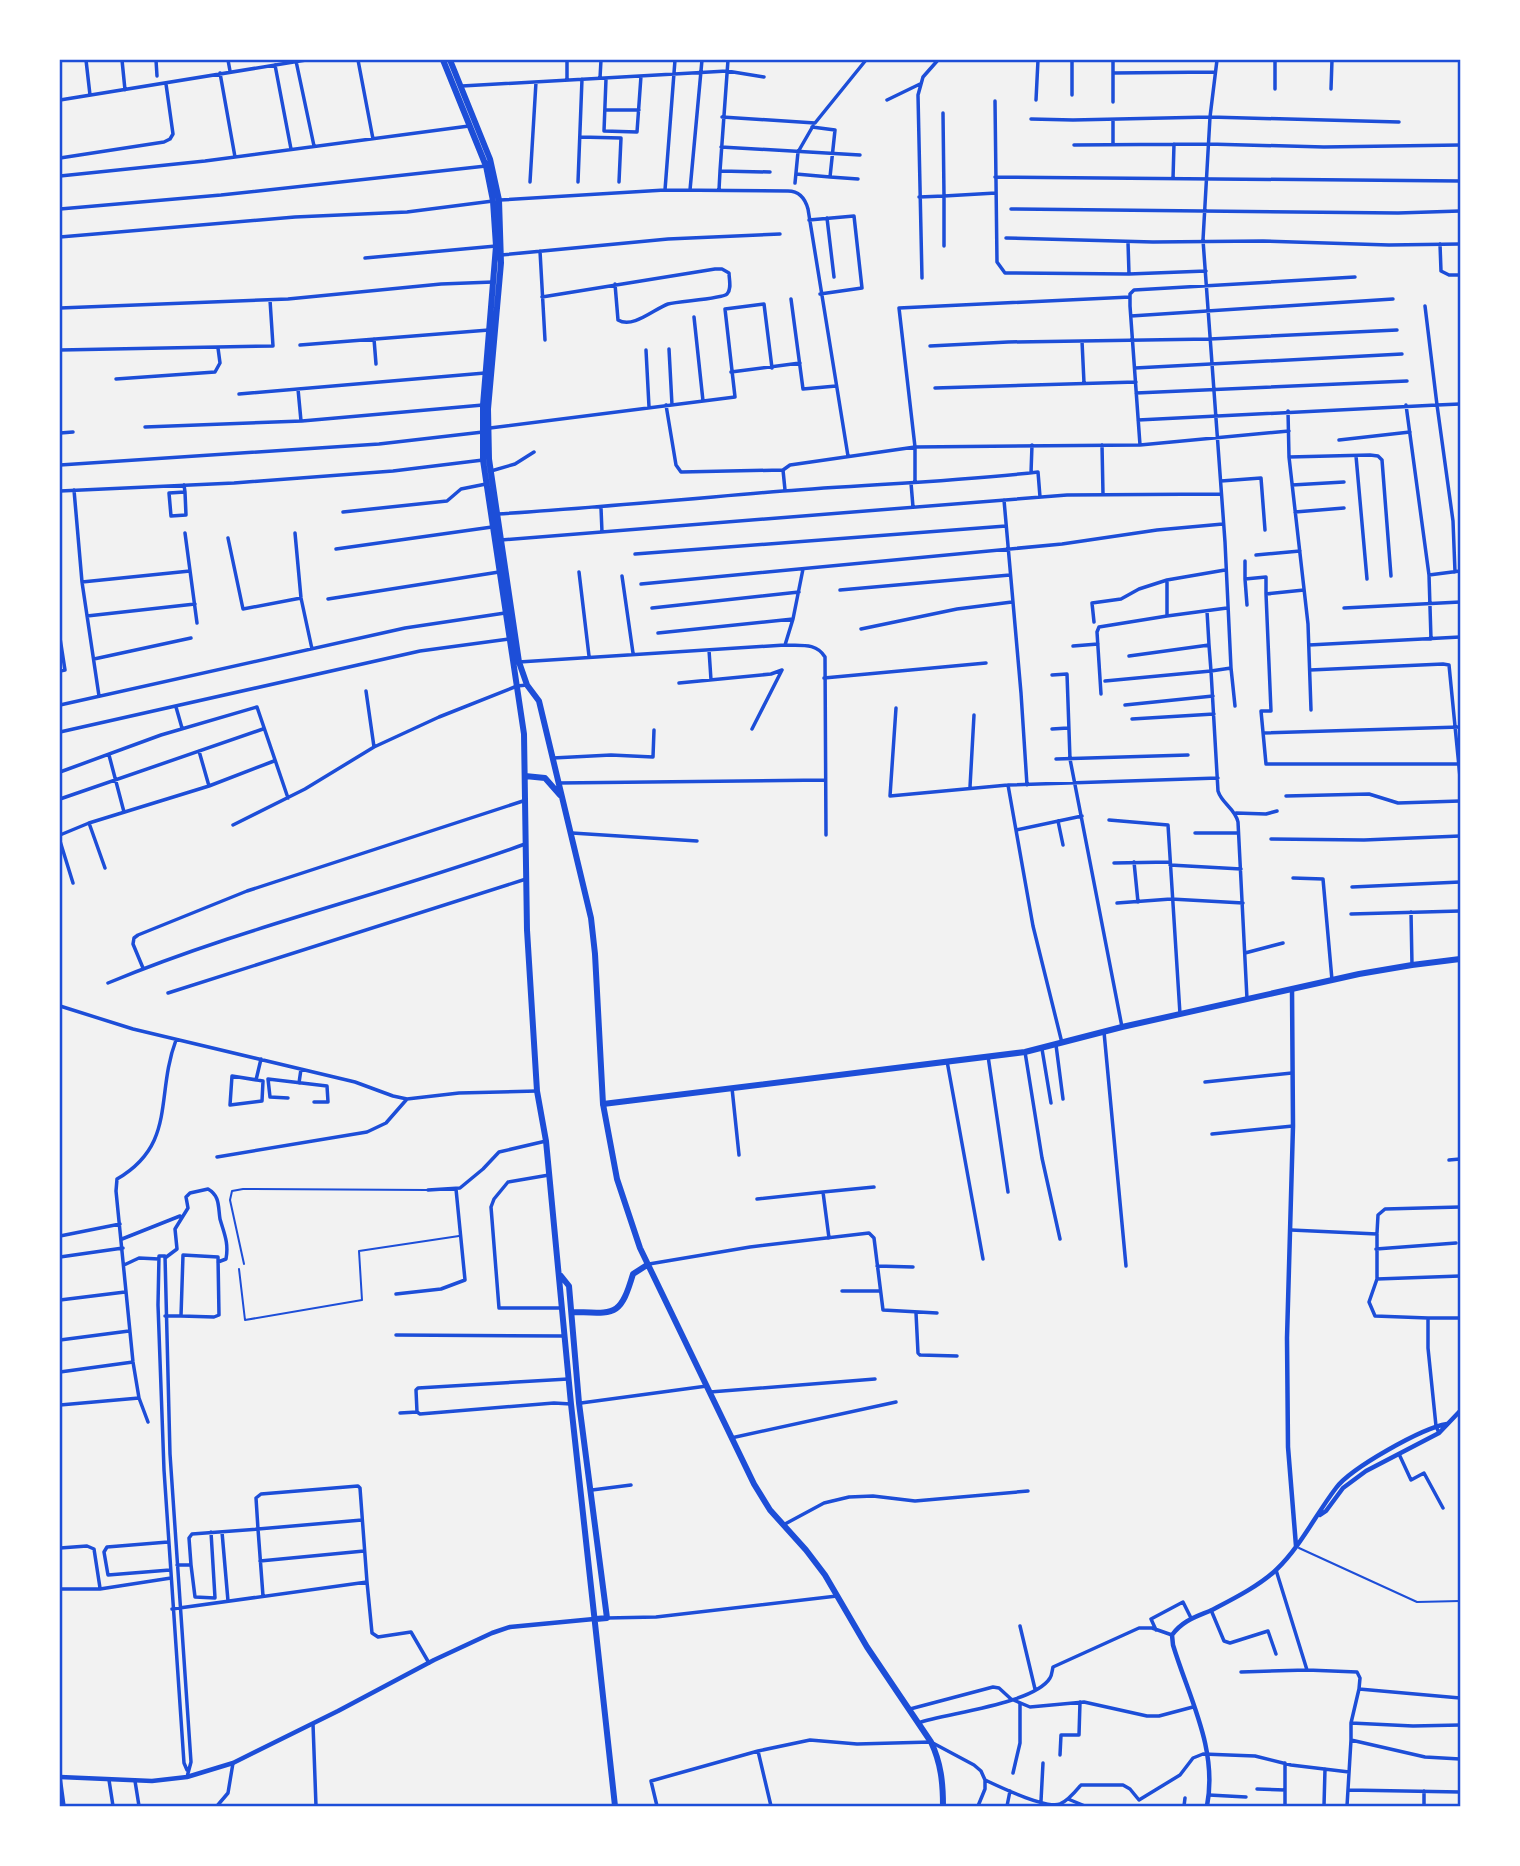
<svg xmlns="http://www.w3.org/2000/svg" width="1520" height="1866" viewBox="0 0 1520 1866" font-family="'Source Serif 4',serif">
  <rect width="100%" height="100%" fill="#f2f2f2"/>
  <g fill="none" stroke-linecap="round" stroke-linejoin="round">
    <path stroke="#1d4ed8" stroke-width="2" d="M244,1264L230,1200L232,1191L243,1189L427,1190
      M239,1269L245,1320L362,1300L359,1251L459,1236
      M1299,1548L1417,1602L1460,1601"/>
    <path stroke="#1d4ed8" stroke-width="3.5" d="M86,60L90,95
      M122,60L125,90
      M156,60L157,76
      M228,60L230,71
      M358,60L373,139
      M567,60V80
      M728,60L720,171L770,172
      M1217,60L1210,117L1203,240L1225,542L1231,668L1211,671L1218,791C1222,804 1235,808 1238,822L1247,999
      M296,61L314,146
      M275,65L291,149
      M220,73L235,157
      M1113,73L1215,72
      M600,78L601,60
      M606,79L604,131L637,132L641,76
      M462,86L727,71L764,77
      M1275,89V60
      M1331,89L1332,60
      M1072,95V60
      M60,100L306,60
      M887,100L920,84
      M1036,100L1038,60
      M995,101L997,262L1005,273L1129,274L1128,242
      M1113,102V60
      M606,110H639
      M722,117L815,123L866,60
      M1031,119L1073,120L1210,117L1399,122
      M812,127L835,130L830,177L858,179
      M580,137L621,138L619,182
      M1113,144V120
      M1074,145L1208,144L1324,147L1460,145
      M721,147L860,155
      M60,158L164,142L170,139L173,134L166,84
      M796,174L830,177
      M60,176L205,161L469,126
      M995,177L1460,181
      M1173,179L1174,144
      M530,182L536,82
      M578,182L582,79
      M795,183L798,152L813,126
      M665,190L675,60
      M690,190L702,60
      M719,190L720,171
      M919,197L944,196L943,113
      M500,200L665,190L788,191C799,191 805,198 808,209L848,456
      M60,209L221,195L486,166
      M1011,209L1398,213L1460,211
      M827,218L834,277
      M809,220L854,216L862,288L820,294
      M60,237L295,217L407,212L493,201
      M1006,238L1153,242L1263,241L1389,245L1460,244
      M1440,244L1441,271L1449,275H1460
      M944,246V196L996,193
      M540,251L545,340
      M501,255L668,239L780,234
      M365,258L496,246
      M1129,274L1206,271
      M922,278L918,95L923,77L938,60
      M542,297L715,269H722L729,273C729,279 732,289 727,294C722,299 679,301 668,304C654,309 633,329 618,320L615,284
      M791,299L803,389L836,386
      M60,308L288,299L441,284L493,282
      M1131,316L1393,299
      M694,317L703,401
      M374,339L376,364
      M1082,341L1084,383
      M300,345L489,330
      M930,346L1008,342L1210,339L1397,330
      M669,349L672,405
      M60,350L273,346L270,300
      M646,350L649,407
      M1135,368L1402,354
      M731,372L800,363
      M116,379L215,372L220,363L218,348
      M935,388L1136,382
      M298,389L301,421
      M1136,393L1407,381
      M239,394L485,373
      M666,405L676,465L681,472L783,470
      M1406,405L1429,575L1431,639
      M1288,411L1289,457L1308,624L1311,710
      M1138,420L1437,405L1425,306
      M145,427L302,421L483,405
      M490,428L735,397L725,309L764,304L772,368
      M60,433L73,432
      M1339,440L1410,432
      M1102,445L1103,494
      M1140,445L1130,306V294L1134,290L1355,277
      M1356,456L1367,579
      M1289,457L1370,455L1378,456L1382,460L1391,576
      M60,465L379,444L483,432
      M491,471L515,464L534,452
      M1031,473L1032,445
      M1221,481L1261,478L1265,530
      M915,482V447L899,308L1130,297
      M911,483L913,507
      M184,485L185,492L186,515L171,516L169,493L185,492
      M1292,485L1344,482
      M74,490L82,582L99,696
      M785,490L783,470L790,465L915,447L1140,445L1289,431
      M60,491L234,483L393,471L483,460
      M1004,500L1021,693L1027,785
      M601,508L602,532
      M343,512L447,501L461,489L486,484
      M1295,512L1344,508
      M497,514C593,508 688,499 783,491C868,484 953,482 1038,472L1040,497
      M185,533L197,623
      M295,533L301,598L312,649
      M228,538L243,609L301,598
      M501,540L1067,495L1221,494
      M336,549L492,527
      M635,554L1006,526
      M1256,555L1300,551
      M1245,561V579L1266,577V594
      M579,572L589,656
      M1455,572L1453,521L1437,405L1460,404
      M1429,575L1460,571
      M622,576L633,653
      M1245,579L1247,605
      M82,582L190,571
      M641,584L1062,544L1157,530L1223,524
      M840,590L1010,575
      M1304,590L1266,594L1271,711H1261L1266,764H1459
      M328,599L499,572
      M652,608L799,592
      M1344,608L1460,602
      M1207,611L1209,645
      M87,616L195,604
      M1167,616L1227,608
      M1094,622L1092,603L1121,599L1139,589L1167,580
      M861,629L957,609L1012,602
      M658,633L793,619L803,569
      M60,638L65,670L60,671
      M785,645C800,646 816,642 825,657L826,835
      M1309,645L1460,637
      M1073,646L1098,644
      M709,650L711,680
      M94,659L191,638
      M519,662L785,645L793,619
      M1231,668L1235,706
      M1310,670L1443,664L1449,665L1460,777
      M1052,675L1067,674L1070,759L1122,1027
      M824,678L986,663
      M1105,681L1211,671L1209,645L1129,656
      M679,683L771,674L782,670
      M366,691L374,747
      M1101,694L1097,632L1099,627L1167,616V580L1225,570
      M60,705L405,628L505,613
      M1125,705L1213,696
      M176,707L182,728
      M896,708L890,796L1008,785L1218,778
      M1132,719L1214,714
      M752,729L782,670
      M1052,729L1068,728
      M60,732L420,651L509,639
      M1263,733L1460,727
      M199,751L209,786
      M109,755L124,812
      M553,758L611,755L653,757L654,730
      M1056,759L1188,755
      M60,772L161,735L257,707L288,798
      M558,783L825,780
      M1008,785L1033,926L1062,1043
      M970,787L974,715
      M1286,796L1369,794L1398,803L1460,801
      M60,799L263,729
      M1236,813L1266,814L1277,811
      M1109,820L1168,825L1180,1014
      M1058,821L1063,845
      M89,823L105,868
      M233,825L305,789L374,747L439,717L517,686L527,685
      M1016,830L1082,816
      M572,833L697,841
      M1195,833H1238
      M60,835L89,823L209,786L274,761
      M1271,839L1364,840L1460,836
      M60,841L73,883
      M1134,862L1138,902
      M1114,863L1170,862
      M1170,865L1241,869
      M1293,878L1323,879L1332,980
      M1352,887L1460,882
      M1117,903L1171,899L1243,903
      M1411,912L1412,965
      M1351,914L1460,911
      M1245,953L1283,943
      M143,968L133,944L134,938L138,935L247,891L523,801
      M108,983C243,927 387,894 525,844
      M168,993L526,879
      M60,1006L133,1029L355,1082L393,1096L407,1099L459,1093L537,1091
      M1104,1032L1126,1266
      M1056,1045L1063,1099
      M1042,1049L1051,1103
      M1025,1052L1042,1158L1060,1239
      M988,1056L1008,1192
      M947,1061L983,1259
      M232,1076L263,1081L262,1101L230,1105Z
      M256,1080L261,1059
      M1205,1082L1292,1073
      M299,1083L301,1069
      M732,1088L739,1155
      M288,1098L270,1097L268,1079L327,1086L328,1102H314
      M1212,1134L1293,1126
      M217,1157L367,1132L386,1123L407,1099
      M1449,1160L1460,1159
      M549,1175L508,1182L494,1199L491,1207L499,1308H561
      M428,1190L460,1188L483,1169L499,1152L546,1141
      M823,1192L874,1187
      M757,1199L823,1192L829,1238
      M1291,1230L1377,1234V1279L1460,1276
      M1377,1233L1378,1215L1385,1209L1460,1207
      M60,1236L120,1224
      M122,1239L180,1216
      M1376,1249L1456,1243
      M165,1256L170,1454L191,1762L187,1777
      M165,1256H159L158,1305L164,1470L184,1763L187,1770
      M60,1257L123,1248
      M165,1258L177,1249L175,1229L188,1208L186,1197L190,1193L208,1189C220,1196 218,1206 220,1219C224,1233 229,1243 226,1259L218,1262
      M649,1264L750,1247L869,1233L874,1238L883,1310L937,1313
      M124,1265L139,1258L159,1259
      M877,1266L913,1267
      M1377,1279L1369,1302L1375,1316L1428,1318V1348L1436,1426L1439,1433
      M842,1291H879
      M396,1294L441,1289L465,1280L456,1189
      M60,1300L125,1292
      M916,1313L918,1353L920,1355L957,1356
      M165,1316H181L183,1255L218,1257L219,1315L214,1317L181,1316
      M1428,1318H1460
      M396,1335L563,1336
      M60,1340L129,1331
      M60,1372L133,1362
      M568,1379L418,1388L416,1390L417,1412L420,1414L554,1403L571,1404
      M710,1392L875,1379
      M581,1403L707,1386
      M60,1405L139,1398
      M400,1413L417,1412
      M148,1422L139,1398L133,1362L116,1191L117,1179C177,1144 155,1096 176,1040
      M731,1438L896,1402
      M1399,1454L1411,1480L1424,1473L1443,1508
      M592,1490L631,1485
      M362,1520L258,1529L256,1498L261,1494L358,1486L360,1488L367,1582
      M785,1524L824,1503L849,1497L873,1496L915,1501L1028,1491
      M222,1532L228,1601
      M168,1542L107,1547L104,1552L108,1575L170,1570
      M60,1548L87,1546L94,1549L100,1588
      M260,1561L364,1551
      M177,1565H191L189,1538L192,1534L258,1529L263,1596
      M191,1565L195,1597L215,1598L211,1532
      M1276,1570L1307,1670L1357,1672L1360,1678L1359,1689
      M60,1589H100L171,1578
      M172,1609L367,1582L372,1633L378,1637L411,1632L429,1663
      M1211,1610L1224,1641L1230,1643L1268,1631L1276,1654
      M607,1618L656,1617L837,1596
      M1020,1626L1035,1689
      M1156,1630L1151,1619L1183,1602L1191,1618
      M1241,1672L1307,1670
      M1460,1698L1359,1689L1351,1723V1740L1425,1757L1460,1759
      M910,1709L993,1687L999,1688L1011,1699L1030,1707L1084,1702L1147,1716H1159L1193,1707
      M918,1723C947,1713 1034,1704 1050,1678C1052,1675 1052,1671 1053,1667L1139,1628H1152L1172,1635
      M1351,1723L1413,1726L1460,1725
      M313,1724L316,1806
      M1060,1755L1061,1735H1079L1080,1702
      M1013,1773L1020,1743V1703
      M60,1777L64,1806
      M109,1780L113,1806
      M985,1780C1000,1787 1045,1809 1060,1804C1068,1801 1076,1791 1081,1785H1123L1130,1789L1139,1800L1180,1775L1193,1758L1203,1754L1255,1756L1291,1765L1349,1772
      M135,1781L139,1806
      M1257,1789L1285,1790
      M1348,1790L1460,1792
      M1209,1795L1246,1797
      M1068,1799L1085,1806
      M1041,1801L1043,1763
      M217,1806L228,1793L233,1763
      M657,1806L651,1781L758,1751
      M771,1806L758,1751L810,1740L857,1744L931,1742L974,1765L981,1771L985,1780V1789L978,1806
      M1007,1806L1010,1791
      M1184,1806L1185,1798
      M1285,1806V1763
      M1324,1806L1325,1769
      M1347,1806L1351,1740
      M1424,1806V1791"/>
    <path stroke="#1d4ed8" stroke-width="4.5" d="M1292,989L1293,1126L1287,1338L1288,1447L1296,1546
      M1320,1515L1326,1511L1343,1488L1366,1471L1439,1433L1460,1411
      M60,1777L152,1781L187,1777L233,1763L338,1711L434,1660L492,1633L510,1627L594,1619
      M1207,1806C1218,1749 1189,1698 1173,1645L1172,1635C1183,1620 1196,1617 1212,1610C1233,1599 1259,1586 1276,1570C1301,1546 1316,1514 1336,1488C1351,1468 1422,1428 1447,1424"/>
    <path stroke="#1d4ed8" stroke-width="6" d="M603,1104L1025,1052L1122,1027L1359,974L1412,965L1460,959"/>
    <path stroke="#1d4ed8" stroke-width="6" d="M443,60L486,166L493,201L496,246L483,405V460L524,734L527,930L537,1091L546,1141L571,1404L615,1806
      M450,60L490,159L499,200L501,263L488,409L489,459L519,662L527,685L539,701L591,918L595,954L603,1104L617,1179L640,1248L754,1484L770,1510L806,1550L825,1575L867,1647L931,1742C941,1763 943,1783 943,1806
      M525,776L545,778L560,795
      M561,1276L569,1286L579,1403L607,1618L596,1619
      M572,1312C615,1313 620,1318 633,1274L647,1265"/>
  </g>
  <rect width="1520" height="1866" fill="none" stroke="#ffffff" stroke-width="122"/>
  <rect x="61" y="61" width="1398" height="1744" fill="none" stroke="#1d4ed8" stroke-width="2.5"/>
</svg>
